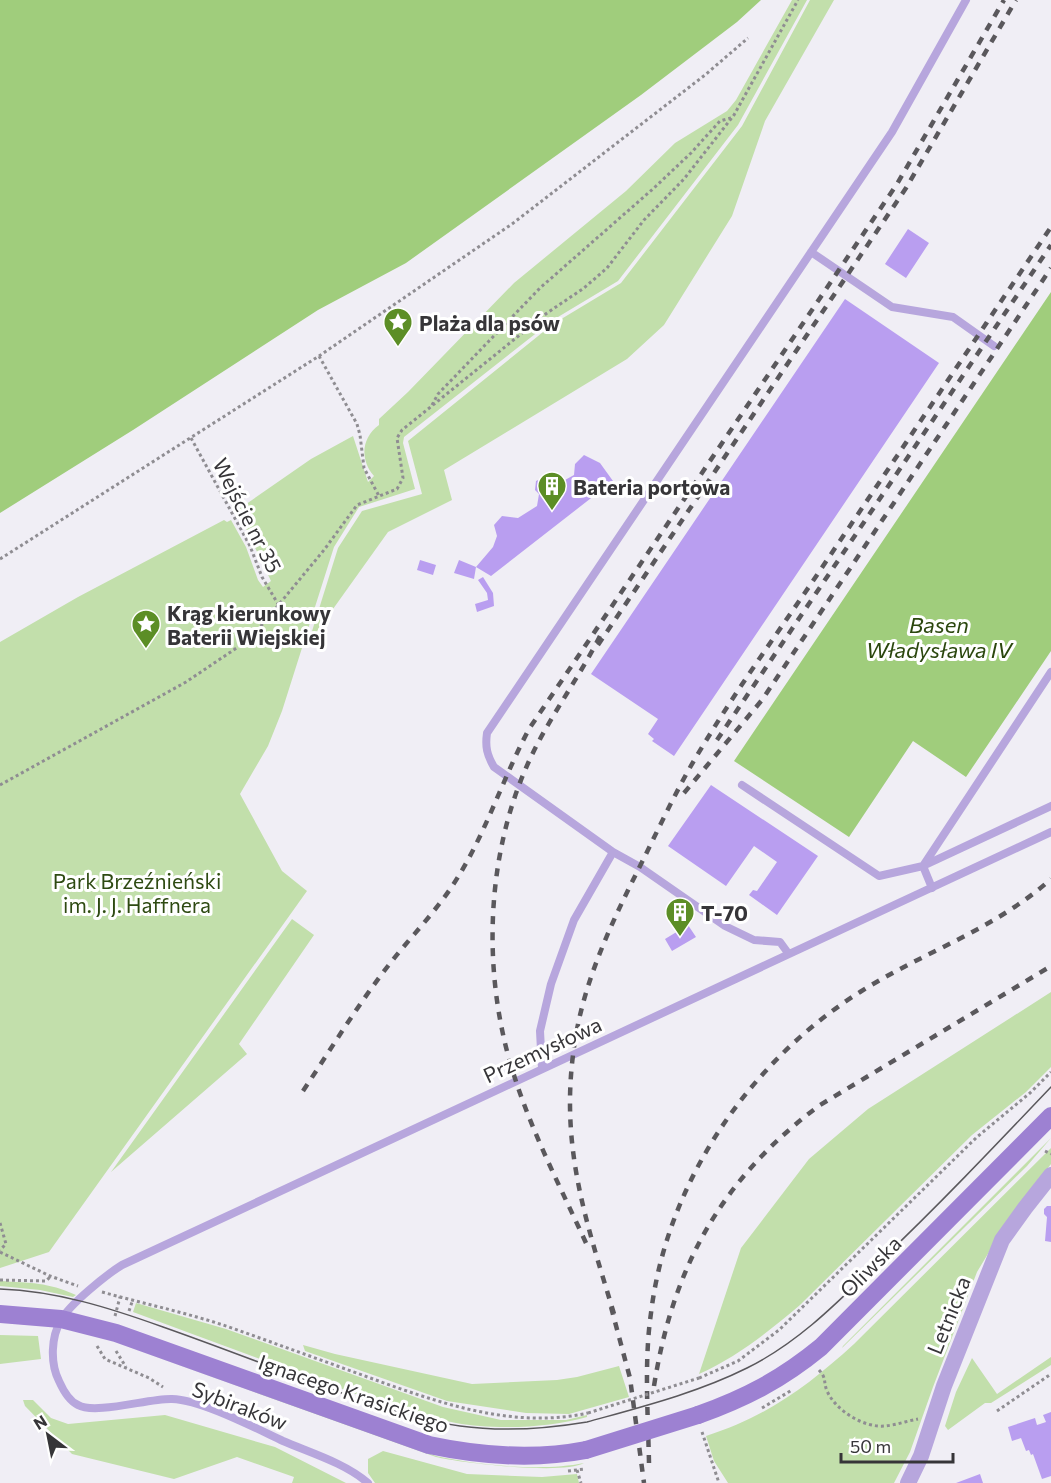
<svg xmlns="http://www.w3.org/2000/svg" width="1051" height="1483" viewBox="0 0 1051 1483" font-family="Commissioner,sans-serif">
  <rect width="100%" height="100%" fill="#f0eef5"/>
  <path fill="#c2dfab" d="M792,0H807L738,125L618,281L553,320L404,437L403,443L415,489L359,507L334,547L282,711L268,746L240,794L282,871L307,891L49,1252L0,1268V642L78,597L224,520L227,522L231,520L246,547L258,580L263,587L271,581L239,514V509L311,459L353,436L368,482L374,476C360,460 361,438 379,425V419L408,392L514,283L626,191L675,143L727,111L736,100Z
    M810,0H834L765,121L732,216L664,325L627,359L444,470L452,500L388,532L308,644L338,548L362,511L422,494L408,441L553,324L621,283L742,126Z
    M292,919L314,935L239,1044L247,1054L111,1172Z
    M1051,992V1067L1026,1092L972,1135L800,1305C768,1332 737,1357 699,1374L741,1248L809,1159L868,1109Z
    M1051,1138L1027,1166L842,1348L843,1346Z
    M1051,1148V1164L1010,1217L977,1272L933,1387L910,1452L894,1483H728L714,1461L706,1436C766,1417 808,1386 854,1344Z
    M0,1281C31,1283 47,1282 76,1295L73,1297L40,1290L0,1286Z
    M136,1303L226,1329L443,1407L501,1420H566L587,1415V1417C550,1428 494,1430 456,1423C401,1413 348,1391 296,1372C241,1352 187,1332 133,1312Z
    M0,1335L38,1336L41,1359L0,1364Z
    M123,1345L436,1456C478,1465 541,1472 584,1463C564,1475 461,1463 436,1457Z
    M303,1345L335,1354L472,1384L557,1380L577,1377L619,1366L629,1397L569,1414L526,1413L447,1401L305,1351Z
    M1051,1357V1365L991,1403H985L948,1430L945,1426L956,1392L972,1358L997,1394Z
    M23,1400H33L51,1418L68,1424L165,1415L275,1447L346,1483H292L294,1477L237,1457L174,1479L72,1454L25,1406Z
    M383,1451L467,1474L542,1477L577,1474L579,1483H375L368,1473V1459Z"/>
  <path fill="#a0cd7c" d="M0,0H761L737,22L641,95L406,263L318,310L133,430L0,513Z
    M1051,292V651L966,777L913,741L849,837L734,761Z"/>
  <path fill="#b99ef0" d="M908,229L929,243L906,278L885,264Z
    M845,299L939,363L674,756L652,741L654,739L648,734L658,719L591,674Z
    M584,455L600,463L613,481L491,576L476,567L474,579L454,573L459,560L476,567L493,547L497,536L494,525L502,516L518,518L537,506L539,494L535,490L536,481L547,476H551L556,485L574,475L575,464Z
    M420,560L436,565L433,575L417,570Z
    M483,577L493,593L494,606L477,612L475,604L488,600L487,593L478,580Z
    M711,785L818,856L777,915L749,895L753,890L757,891L777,862L754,846L726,886L668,846Z
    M688,925L696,937L672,951L665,939Z
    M1047,1206H1051V1242L1045,1241L1047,1217L1044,1214V1209Z
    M1051,1412V1476L1042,1479L1033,1454L1031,1455L1029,1450L1026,1451L1021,1438L1012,1441L1008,1427L1035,1418L1037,1425L1046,1422L1043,1415Z
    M980,1474L983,1483H956Z"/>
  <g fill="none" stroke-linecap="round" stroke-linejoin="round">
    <path stroke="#8f8d92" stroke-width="3" stroke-dasharray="3 3" stroke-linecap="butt" d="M319,356L357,424L360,435L364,468L379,496
      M432,405L438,394L540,288L654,188L691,153L720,121L731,118
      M191,438L250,546L262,577L278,604
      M0,559L319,356L512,224L705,75L748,38
      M0,785L186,682L241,645L261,626L324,550L357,505L397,489L403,478L397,438L402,430L547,313L584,288L607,268L644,220L684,179L734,115L798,0
      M1045,1151L1051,1154
      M0,1223L6,1244L0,1250
      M0,1252L50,1276L78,1286
      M0,1280L46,1281L50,1277
      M102,1292C145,1304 188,1313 229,1327C274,1343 318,1359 362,1375C434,1401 510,1430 588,1413
      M129,1311L133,1299
      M115,1316L120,1297
      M97,1346L105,1359L149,1378L163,1387
      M116,1351L126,1367
      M819,1370C827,1379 823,1381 827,1391C836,1411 864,1428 885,1426C896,1425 907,1421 918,1419
      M699,1378L738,1361L779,1330L977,1137L1030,1093L1051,1072
      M762,1408L792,1390
      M997,1411L1051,1374
      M702,1432L719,1483
      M577,1470L581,1483
      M568,1471L585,1469"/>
    <path stroke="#b7a6dd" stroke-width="8" d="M811,252L892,307L953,317L994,346
      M742,785L879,876L923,866L1051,806
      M613,852L640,867L725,926L754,940L780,942L788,953
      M932,888L923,866L1051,672
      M542,1069L540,1031L551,984L574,920L613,852L494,767C487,755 485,747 487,733L892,132L966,0
      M368,1483C345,1463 311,1453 283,1441C255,1428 202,1400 172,1399C150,1398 95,1415 78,1405C69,1401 63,1390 59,1381C50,1363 51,1337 61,1320C70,1304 106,1275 122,1265L1051,832"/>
    <path stroke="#b7a6dd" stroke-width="16" d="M908,1483L921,1456L944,1386L1002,1240L1025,1208L1051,1175"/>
    <path stroke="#9d81d2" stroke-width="18" d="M0,1314L61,1319L116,1333L429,1445C481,1456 534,1460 586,1450
      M698,1415C746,1398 782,1379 821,1347L1051,1116"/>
    <path stroke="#5a585c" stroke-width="1.5" d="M0,1289C57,1291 110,1308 163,1327C217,1346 271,1367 325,1387C369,1403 414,1420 460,1426C503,1432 545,1429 587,1422C641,1407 697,1393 747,1368C798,1343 838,1302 878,1263C938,1206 994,1147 1051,1087"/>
    <path stroke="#5a585c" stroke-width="4.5" stroke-dasharray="8 8" stroke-linecap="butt" d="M598,645L906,188L1016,0
      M717,740L1051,245
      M684,793L762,700L1051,268
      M303,1091C331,1049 357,1006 388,966C411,936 438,910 458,877C487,830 503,778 529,729L897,184L1004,0
      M586,1243C559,1184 528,1125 510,1062C482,965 487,851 530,759C550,716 579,678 600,636
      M611,1307L630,1378L644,1483
      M614,1314C587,1224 561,1151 573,1055C581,986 610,926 641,864C661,824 680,782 704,744C739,686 779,631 817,575C895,459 973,343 1051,227
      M654,1386C673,1266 722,1178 820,1105L1051,966
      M649,1463C648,1413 644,1362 651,1313C667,1182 749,1062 860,992C923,952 994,930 1051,879"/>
    <path stroke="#8f8d92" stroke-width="3" stroke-dasharray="3 3" stroke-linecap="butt" d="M588,1413L699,1378"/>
    <path stroke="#9d81d2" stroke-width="18" d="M586,1450L698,1415"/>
  </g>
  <defs>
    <g id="sight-pin" transform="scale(1.5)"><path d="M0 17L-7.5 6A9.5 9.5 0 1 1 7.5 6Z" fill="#5c8e26" stroke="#fff"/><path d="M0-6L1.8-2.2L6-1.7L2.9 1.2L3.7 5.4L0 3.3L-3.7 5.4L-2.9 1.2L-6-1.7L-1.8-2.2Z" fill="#fff"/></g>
    <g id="building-pin" transform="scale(1.5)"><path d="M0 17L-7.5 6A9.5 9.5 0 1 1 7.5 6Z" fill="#5c8e26" stroke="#fff"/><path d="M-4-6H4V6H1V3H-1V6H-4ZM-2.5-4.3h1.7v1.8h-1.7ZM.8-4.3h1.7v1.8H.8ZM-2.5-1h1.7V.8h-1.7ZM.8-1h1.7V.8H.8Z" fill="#fff"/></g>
  </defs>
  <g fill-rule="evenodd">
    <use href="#sight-pin" x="398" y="322"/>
    <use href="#building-pin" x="552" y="486"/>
    <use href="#sight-pin" x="146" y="624"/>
    <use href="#building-pin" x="680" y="912"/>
  </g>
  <g text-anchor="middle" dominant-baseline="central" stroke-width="6" stroke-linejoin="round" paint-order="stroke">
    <g font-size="21" font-weight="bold" fill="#363538" stroke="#fff" text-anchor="start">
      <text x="419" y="322">Plaża dla psów</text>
      <text x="573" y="486">Bateria portowa</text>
      <text x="167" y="612">Krąg kierunkowy<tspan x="167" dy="24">Baterii Wiejskiej</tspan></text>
      <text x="701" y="912">T-70</text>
    </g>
    <g font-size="21" fill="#363538" stroke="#fff">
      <text transform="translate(248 515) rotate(63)">Wejście nr 35</text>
      <text transform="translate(542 1049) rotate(-25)">Przemysłowa</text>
      <text transform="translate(870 1266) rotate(-45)">Oliwska</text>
      <text transform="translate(948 1315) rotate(-68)">Letnicka</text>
      <text transform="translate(354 1393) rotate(19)">Ignacego Krasickiego</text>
      <text transform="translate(240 1405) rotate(21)">Sybiraków</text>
    </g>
    <g font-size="21" fill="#2e4a12" stroke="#fff">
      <text x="137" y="880">Park Brzeźnieński<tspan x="137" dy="24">im. J. J. Haffnera</tspan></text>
    </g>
    <g font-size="22" font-style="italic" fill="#2b470e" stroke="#fff">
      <text x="939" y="624">Basen<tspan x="939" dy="25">Władysława IV</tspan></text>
    </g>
  </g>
  <g transform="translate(48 1435) rotate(328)" stroke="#ffffff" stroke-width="4.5" paint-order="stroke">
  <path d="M0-4.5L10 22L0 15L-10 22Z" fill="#363538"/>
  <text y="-9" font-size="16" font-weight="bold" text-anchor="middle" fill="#363538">N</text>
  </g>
  <path d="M841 1453v9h112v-9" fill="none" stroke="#363538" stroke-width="3"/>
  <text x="850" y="1453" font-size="18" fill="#363538" stroke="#ffffff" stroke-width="4.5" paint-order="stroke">50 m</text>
</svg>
